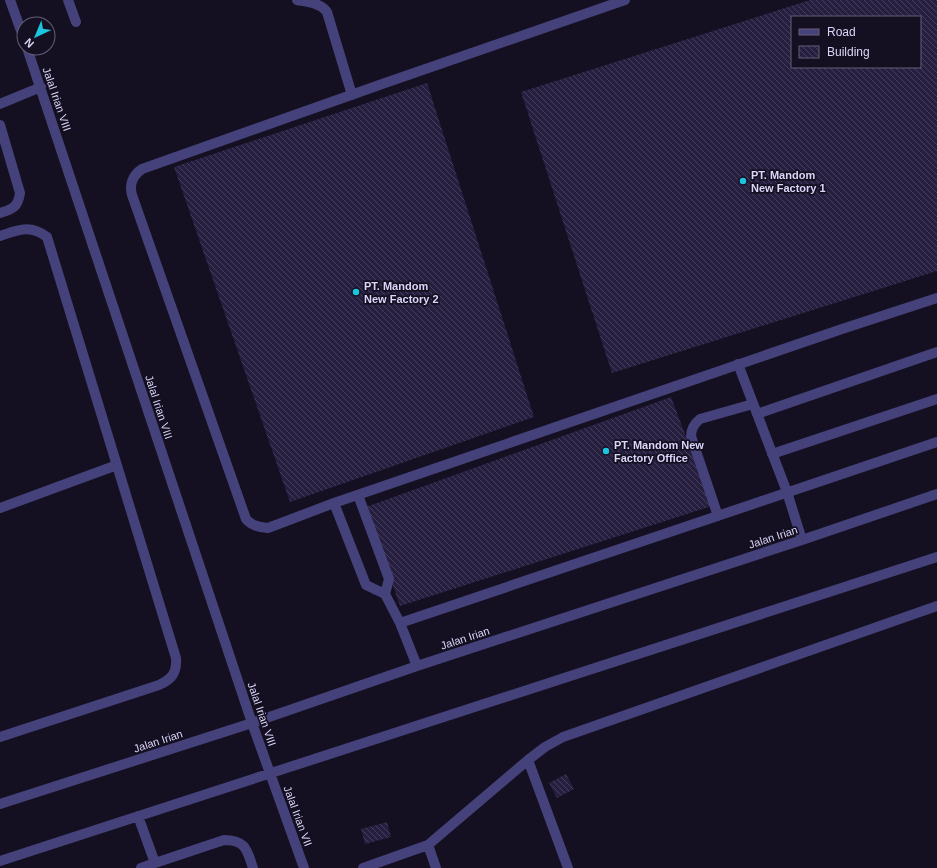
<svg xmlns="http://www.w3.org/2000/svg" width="937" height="868" viewBox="0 0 937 868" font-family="Helvetica,sans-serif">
  <defs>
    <pattern id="building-back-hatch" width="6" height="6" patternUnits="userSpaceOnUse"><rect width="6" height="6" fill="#261f3f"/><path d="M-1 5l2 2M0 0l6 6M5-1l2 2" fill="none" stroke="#453f5c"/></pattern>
  </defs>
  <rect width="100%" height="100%" fill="#141021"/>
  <path fill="url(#building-back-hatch)" fill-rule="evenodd" d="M810,0H937V271L612,373L521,92ZM792,17H920V67H792Z
    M427,83L534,417L290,502L174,167Z
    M671,397L712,506L400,606L366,507Z
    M566,774L574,789L557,798L549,783Z
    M387,822L391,837L365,844L361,829Z"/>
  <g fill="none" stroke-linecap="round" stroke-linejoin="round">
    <path stroke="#45417a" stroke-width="10" d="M10,0L24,39
      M68,0L76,22
      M297,0C307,2 321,3 327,12L352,95
      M625,0L385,83L142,169C133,175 129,184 132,195L246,519C252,526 259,527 268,528L334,503L842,329L937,298
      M27,48L252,723L304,868
      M0,104L41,87
      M0,125L20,193C18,207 13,209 0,213
      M0,236C18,230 30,224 47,237L176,658C177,673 172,679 159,685L0,737
      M738,364L787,492L802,540
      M757,414L937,352
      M772,454L937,399
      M358,495L389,579L385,594
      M334,503L366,585L385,594L400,623L417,666
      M0,508L117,465
      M718,516L691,436C691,429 694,424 700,419L753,404
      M400,623L937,442
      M528,760L568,868
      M0,804L252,723L417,666L802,540L937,494
      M138,816L155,863L224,840C246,840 247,850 253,868
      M0,861L937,557
      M141,868L155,863
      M363,868L428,845
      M436,868L428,845L528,760L545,747L563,737L937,606"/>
  </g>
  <g fill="#1dc4de" stroke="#141021" stroke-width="1.5">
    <circle cx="743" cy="181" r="4"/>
    <circle cx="356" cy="292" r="4"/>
    <circle cx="606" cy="451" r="4"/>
  </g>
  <g text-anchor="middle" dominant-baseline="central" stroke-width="3.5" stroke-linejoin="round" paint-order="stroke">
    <g font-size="11" fill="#dbd5f9" stroke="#141021">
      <text transform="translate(57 99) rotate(71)">Jalal Irian VIII</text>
      <text transform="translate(159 407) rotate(72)">Jalal Irian VIII</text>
      <text transform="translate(773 537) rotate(-18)">Jalan Irian</text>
      <text transform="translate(465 638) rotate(-18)">Jalan Irian</text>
      <text transform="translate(262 714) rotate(71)">Jalal Irian VIII</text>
      <text transform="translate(158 741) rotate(-18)">Jalan Irian</text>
      <text transform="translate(298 816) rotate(70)">Jalal Irian VII</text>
    </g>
    <g font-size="11" font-weight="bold" fill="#dbd5f9" stroke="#141021" text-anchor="start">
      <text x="751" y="175">PT. Mandom<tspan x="751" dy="13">New Factory 1</tspan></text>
      <text x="364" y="286">PT. Mandom<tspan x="364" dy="13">New Factory 2</tspan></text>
      <text x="614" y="445">PT. Mandom New<tspan x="614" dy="13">Factory Office</tspan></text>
    </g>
  </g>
  <rect x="791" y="16" width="130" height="52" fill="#141021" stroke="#645f77"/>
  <rect x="799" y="29" width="20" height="6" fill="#45417a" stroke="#645f77"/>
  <text x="827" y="36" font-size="12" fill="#dbd5f9">Road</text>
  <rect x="799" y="46" width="20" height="12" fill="url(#building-back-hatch)" stroke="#645f77"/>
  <text x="827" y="56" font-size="12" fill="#dbd5f9">Building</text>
  <g transform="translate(36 36) rotate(224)"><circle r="19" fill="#141021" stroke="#645f77"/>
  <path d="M0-3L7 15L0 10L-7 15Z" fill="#1dc4de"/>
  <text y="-6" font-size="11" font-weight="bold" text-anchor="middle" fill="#dbd5f9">N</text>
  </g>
</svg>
